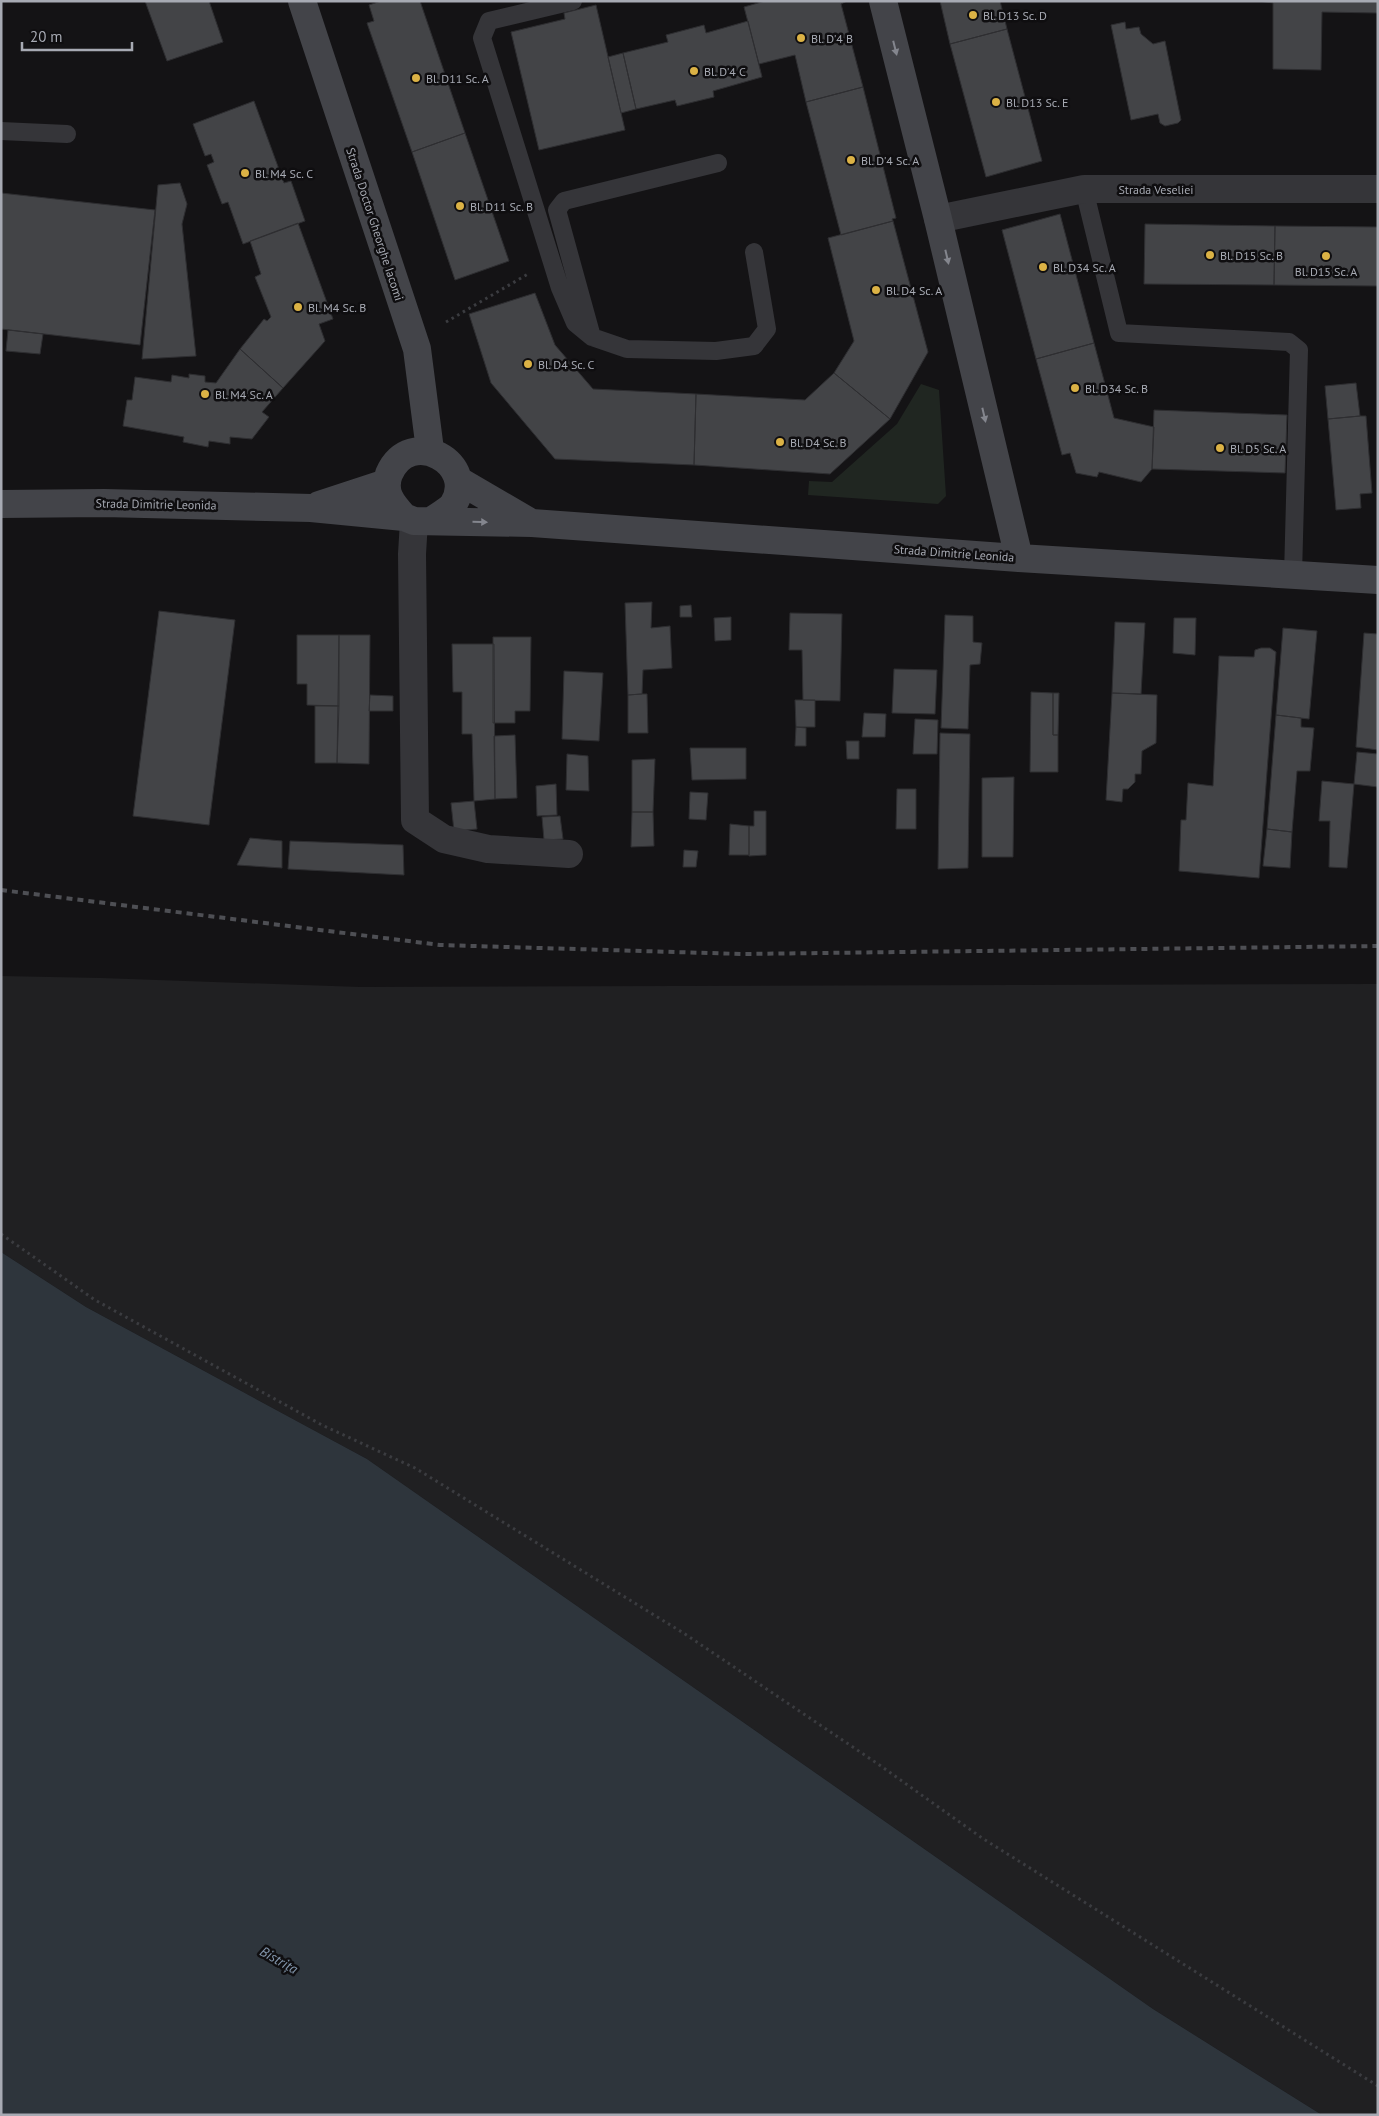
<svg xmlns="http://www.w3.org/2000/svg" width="1379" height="2116" viewBox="0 0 1379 2116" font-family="'PT Sans',sans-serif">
  <rect width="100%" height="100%" fill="#141315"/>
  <path fill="#202022" d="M1,976L101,978L360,987L1378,984V2115H1322L1153,2009L367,1459L86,1307L1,1252Z"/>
  <path fill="#202621" d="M921,384L939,390L946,496L938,504L808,495L809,481L832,482L897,424Z"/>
  <path fill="#2e353c" d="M1,1252L86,1307L367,1459L1153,2009L1322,2115H1Z"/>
  <path fill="#434447" stroke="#2e2e31" d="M145,1H209L223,42L167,61Z
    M381,1H420L465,133L412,152L367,23L374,21L369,5Z
    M765,1H847L841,4L863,87L806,102L795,55L759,64L744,7Z
    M940,1H1000L1007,29L950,44Z
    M1258,1H1378V13L1322,12L1321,70L1273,69V3Z
    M596,5L625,130L539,150L511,32L565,19L564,13Z
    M748,21L762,77L713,91L714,97L677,106L675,100L636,109L623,53L668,42L666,35L704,25L706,33Z
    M1125,22L1126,29L1139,27L1141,34L1153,44L1165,41L1181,120L1178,123L1165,126L1160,123L1158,114L1131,120L1111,25Z
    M1007,29L1042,161L986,177L950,44Z
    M623,53L636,109L621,113L608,57Z
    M863,87L896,218L892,219L893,221L841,235L806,102Z
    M254,101L284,183L291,181L305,221L243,244L228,202L222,204L207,165L214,162L211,154L205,156L193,124Z
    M465,133L509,261L455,280L412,152Z
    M180,183L187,204L182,224L196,356L142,359L158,185Z
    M1,193L155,210L140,345L1,329Z
    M1060,214L1094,343L1036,359L1002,230Z
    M893,221L928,352L890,419L834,373L854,341L828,238Z
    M298,223L333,319L319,324L325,341L283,388L240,349L264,319L267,321L271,317L255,277L261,274L250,241Z
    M1145,224L1275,226L1274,285L1144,284Z
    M1275,226L1378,227V286L1274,285Z
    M535,293L555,345L593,389L696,394L694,465L555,459L491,383L469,314Z
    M8,330L43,334L40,354L6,351Z
    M1094,343L1114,418L1154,427L1152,469L1141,482L1099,472L1097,477L1076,473L1070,453L1062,455L1036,359Z
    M240,349L283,388L262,412L269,417L252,439L230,437V444L209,441L208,447L183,442L184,437L123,426L127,400H132L135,377L171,382L172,375L189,378V374L205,376V382L216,383Z
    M834,373L890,419L830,474L694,465L696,394L805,400Z
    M1356,383L1360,416L1328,419L1325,386Z
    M1154,410L1287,415L1285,473L1152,469Z
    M1360,416H1366L1372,493L1360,494L1361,508L1336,510L1328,419Z
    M652,602L651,628L670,626L672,668L643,670L642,694L628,695L625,603Z
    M691,605L692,617H680V606Z
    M159,611L235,620L209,825L133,816Z
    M790,613L842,614L840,701L803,700L802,650H789Z
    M945,615L973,616V642L982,643L980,664L970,665L968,729L941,728Z
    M731,617V640L715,641L714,618Z
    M1174,618H1196L1195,655L1173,653Z
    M1115,622L1145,623L1141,694L1112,693Z
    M1283,628L1317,631L1309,719L1276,715Z
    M1364,633L1378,634V750L1356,747Z
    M297,635H339V706L307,705V684H297Z
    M339,635H370L369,764L337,763Z
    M493,637H531L530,711H515V723H493Z
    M452,644H494L495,799L474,801L472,734H462V692H453Z
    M1261,648H1270L1276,652L1259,878L1179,871L1181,820H1186L1188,783L1213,786L1219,656L1254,657L1255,650Z
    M894,669L937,670L935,714L892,713Z
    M564,671L603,673L599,741L562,739Z
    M1031,692L1053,693V735H1058V772H1030Z
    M1053,693H1059L1058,735H1053Z
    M1112,693L1157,695L1156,743L1142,751L1141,774H1135V782L1128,789H1123L1122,802L1106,800Z
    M641,694H647L648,733H628V695Z
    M370,695L393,696V711H369Z
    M795,700H815V727H796Z
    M315,706H339L337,763H315Z
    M864,713L886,714L885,737H862Z
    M1276,715L1301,718V727L1314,728L1310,771H1297L1292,832L1267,829Z
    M915,719L938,720L937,754H913Z
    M796,727L806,728V746H795Z
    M940,733L970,734L968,868L938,869Z
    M515,735L517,798L495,799L494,736Z
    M846,741H859V759H847Z
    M690,748H746V779L692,780Z
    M1357,752L1378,754V787L1354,784Z
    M567,754L588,756L589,791L566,790Z
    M655,759L653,812H632V760Z
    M1014,777L1013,857H982V778Z
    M1322,781L1354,784L1347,868L1329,867L1330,821H1319Z
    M556,784L557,815L537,816L536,786Z
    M897,789H916V829H896Z
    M690,792L708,793L706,820L689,819Z
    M474,801L477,829L454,831L451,803Z
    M754,811H766V855L749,856V826H754Z
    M632,812H653L654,846L631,847Z
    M560,816L563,839L544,840L542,817Z
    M730,824L749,826V855H729Z
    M1267,829L1292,832L1290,868L1263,866Z
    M250,838L282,841V868L237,865Z
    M290,841L403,845L404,875L288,869Z
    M684,850L698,851L696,867H683Z"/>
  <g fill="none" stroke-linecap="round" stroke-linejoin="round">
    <path stroke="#3b3c40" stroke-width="3" stroke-dasharray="2.5 4" stroke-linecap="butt" d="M446,322L528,274
      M1,1234L95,1300L322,1425L415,1468L685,1634L878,1764L982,1838L1378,2086"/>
    <path stroke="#353539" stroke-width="18" d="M573,1L489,21L482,38L560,288L575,323L592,337L627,349L716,351L754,346L767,329L754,252
      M1,131L67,134
      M1084,189L1119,333L1289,342L1299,350L1293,575
      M592,337L557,210L564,201L718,163"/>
    <path stroke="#353539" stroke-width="28" d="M938,219L1084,189H1378
      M414,521L412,554L415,820L444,839L488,849L569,854"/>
    <path stroke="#434449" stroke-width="28" d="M302,1L417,349L430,450
      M883,1L938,219L1019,558
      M458,480L530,522
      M1,504L104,503L311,508L404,517L414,521L532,523L1019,558L1378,580
      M319,505L386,483
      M404,517C392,504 382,492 389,474C410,425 479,464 453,505C448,511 438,516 431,521"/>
    <path stroke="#4e4f54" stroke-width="4" stroke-dasharray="6 5" stroke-linecap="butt" d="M1,890L440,945L742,954L1378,946"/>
  </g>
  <defs><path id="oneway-solid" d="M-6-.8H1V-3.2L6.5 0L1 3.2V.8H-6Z" transform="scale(1.25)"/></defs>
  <g fill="#84868e">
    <use href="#oneway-solid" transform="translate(895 48) rotate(76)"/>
    <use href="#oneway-solid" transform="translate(947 257) rotate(77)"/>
    <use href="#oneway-solid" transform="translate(984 415) rotate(77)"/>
    <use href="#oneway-solid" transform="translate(480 522) rotate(1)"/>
  </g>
  <g fill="#dbb245" stroke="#0f0e10" stroke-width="2">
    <circle cx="973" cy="15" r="5"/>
    <circle cx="801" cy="38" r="5"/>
    <circle cx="694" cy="71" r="5"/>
    <circle cx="416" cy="78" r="5"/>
    <circle cx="996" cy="102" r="5"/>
    <circle cx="851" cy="160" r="5"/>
    <circle cx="245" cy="173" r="5"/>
    <circle cx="460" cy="206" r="5"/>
    <circle cx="1210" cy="255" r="5"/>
    <circle cx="1326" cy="256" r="5"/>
    <circle cx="1043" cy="267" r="5"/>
    <circle cx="876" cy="290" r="5"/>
    <circle cx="298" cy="307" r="5"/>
    <circle cx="528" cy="364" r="5"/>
    <circle cx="1075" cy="388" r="5"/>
    <circle cx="205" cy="394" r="5"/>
    <circle cx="780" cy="442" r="5"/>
    <circle cx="1220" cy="448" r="5"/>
  </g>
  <g text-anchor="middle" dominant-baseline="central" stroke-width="5" stroke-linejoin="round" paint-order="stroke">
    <g font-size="12" fill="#a7aab3" stroke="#0f0e10" text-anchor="start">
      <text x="983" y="15">Bl. D13 Sc. D</text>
      <text x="811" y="38">Bl. D'4 B</text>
      <text x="704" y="71">Bl. D'4 C</text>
      <text x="426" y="78">Bl. D11 Sc. A</text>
      <text x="1006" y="102">Bl. D13 Sc. E</text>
      <text x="861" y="160">Bl. D'4 Sc. A</text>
      <text x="255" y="173">Bl. M4 Sc. C</text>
      <text x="470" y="206">Bl. D11 Sc. B</text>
      <text x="1220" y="255">Bl. D15 Sc. B</text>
      <text x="1053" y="267">Bl. D34 Sc. A</text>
      <text x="1326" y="271" text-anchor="middle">Bl. D15 Sc. A</text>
      <text x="886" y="290">Bl. D4 Sc. A</text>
      <text x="308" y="307">Bl. M4 Sc. B</text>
      <text x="538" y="364">Bl. D4 Sc. C</text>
      <text x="1085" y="388">Bl. D34 Sc. B</text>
      <text x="215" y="394">Bl. M4 Sc. A</text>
      <text x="790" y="442">Bl. D4 Sc. B</text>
      <text x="1230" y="448">Bl. D5 Sc. A</text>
    </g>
    <g font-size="12" fill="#a7aab3" stroke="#0f0e10">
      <text x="1156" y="189">Strada Veseliei</text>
      <text transform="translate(375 224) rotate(72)">Strada Doctor Gheorghe Iacomi</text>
      <text transform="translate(156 504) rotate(1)">Strada Dimitrie Leonida</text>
      <text transform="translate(954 553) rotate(4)">Strada Dimitrie Leonida</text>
    </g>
    <g font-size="14" font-style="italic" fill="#8295ab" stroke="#0f0e10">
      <text transform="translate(279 1960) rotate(30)">Bistrița</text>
    </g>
  </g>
  <rect width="1379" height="2116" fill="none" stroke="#a7aab3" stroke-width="5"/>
  <path d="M22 42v8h110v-8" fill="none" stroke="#a7aab3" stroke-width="2.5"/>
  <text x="30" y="42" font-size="15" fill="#a7aab3" stroke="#0f0e10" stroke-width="4" paint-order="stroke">20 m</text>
</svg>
